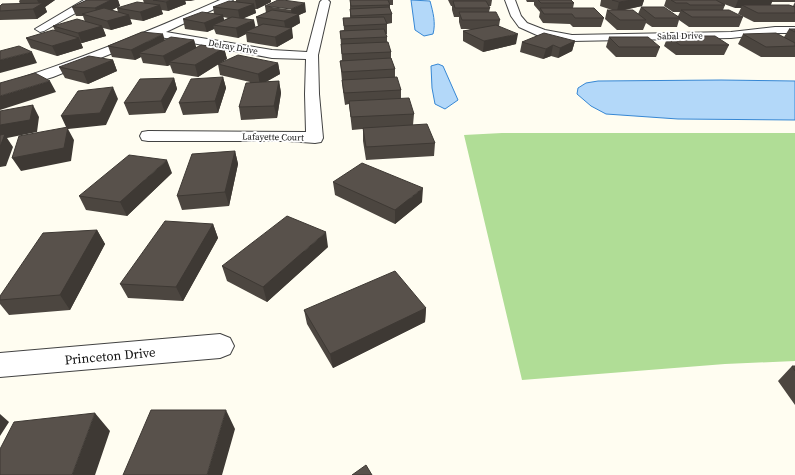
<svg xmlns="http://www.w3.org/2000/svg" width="795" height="475" viewBox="0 0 795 475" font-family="'Source Serif 4',serif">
  <rect width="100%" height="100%" fill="#fffdf1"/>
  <path fill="#b0dd96" d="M502,133H795V361L725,364L522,380L464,135Z"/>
  <path fill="#b3d8f9" stroke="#3687d4" d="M411,0L430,1C433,12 436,23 433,34L424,36L415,30Z
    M438,64L443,66L458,100L445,109L435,104L432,88L431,66Z
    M721,80L795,81V120L678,119L606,114L591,106L577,94L578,88L586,83L598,81Z"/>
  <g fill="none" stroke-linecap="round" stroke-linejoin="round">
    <g stroke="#424242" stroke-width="2">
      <path id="minor" d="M84,0H94L88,6L44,31L40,32L35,29Z
        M220,0H233L166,32L272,50L307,52L320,2L322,0H328L330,2L318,55L319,94L323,138L321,142L315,143L288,141H148L142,140L140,136L142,132L148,131L306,132L305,94L306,59L272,58L155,36L53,77L0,93V85C75,61 148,32 220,0Z
        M505,0H515L521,16L527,23L545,30L572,35L731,32L775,27H795V33H775L731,38L572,41L539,36L519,27L511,16Z
        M220,334L230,338L234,346L230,354L220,358L0,377V353Z"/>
    </g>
    <use href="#minor" fill="#fff" fill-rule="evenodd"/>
  </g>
  <path fill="#4c4640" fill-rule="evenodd" d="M20,0H55L45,7L47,12L37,19L0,20V6L20,4L19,1Z
    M87,0H118L120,6L111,10L118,12L117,8L144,3L143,0H195L191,1H185L186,4L168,11L161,10L163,14L143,21L130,19L132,24L111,30L103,28L106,36L82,43H81L83,48L57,56L31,48L26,38L55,31L53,26L85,22L83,16H76L72,7Z
    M236,0H271V2L257,9H255L256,13L243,18L255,27L258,26L256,17L266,13L265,6L306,12L299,15L300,23L291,28L293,38L277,47L247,42L246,34L238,38L216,34L214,29L207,32L185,29L183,19L214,14L213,7L236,1ZM223,17L228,18L224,20Z
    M350,0H393V5H390V9L392,14V23L387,24V34H386L387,37V42L391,52V58L395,69V77L401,90V99L414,114L413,125L435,143L434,156L366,160L363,141V129L352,130L349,104L345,105L343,91L340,61L342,60L340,31L344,30L343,18H350Z
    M448,0H492L491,6H488L490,8L489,12L500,20L499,26L516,44L483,52L463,41V31L473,29H461L459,22V17H454L452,10V6H451Z
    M526,0H571L574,3L573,8L604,18L601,27H573L570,24L543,23L539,17L540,12L534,5V2H527Z
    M601,0H644L642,6L625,10L638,14L641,7L678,16L680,12H673L664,6L666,0H795V2H772L771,5L793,6L795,2V22H754L738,14L741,8H735L724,4L725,5L723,10L743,17L739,27H689L679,20L677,27H652L646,23L643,30H617L605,19L607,10H612L600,6Z
    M789,29H795V57H761L738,44L743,34L784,37Z
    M668,36L729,45L724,55H676L664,46Z
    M609,37L660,47L656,57H616L606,47Z
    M165,40H194L196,48H224L227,59L219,63H278L280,74L266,82L279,81L281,93L277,118L241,120L239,107L250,82L220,75L218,64L198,77L173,73L170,65L167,66L143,63L141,57L135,60L112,57L108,46Z
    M575,41L572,51L558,58L551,56L543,59L520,52L522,42Z
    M113,60L117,71L88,84L65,78L59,67Z
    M223,77L226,88L218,113L183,115L179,103Z
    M174,78L177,89L165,113L129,115L124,103Z
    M235,151L238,164L229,206L182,210L177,196Z
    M172,173L127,216L86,210L79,196Z
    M333,182L422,202L395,224L335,195Z
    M213,224L218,238L183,301L128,298L120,284Z
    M97,230L105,244L70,310L9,315L0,304V296Z
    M328,247L267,302L227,281L222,266Z
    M426,308L425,322L333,368L307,324L304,310Z
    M792,366H795V405L778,381Z"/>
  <path fill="#3e3934" d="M37,0H55L45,7L47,12L37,19L33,9L40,5Z
    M111,0H118L120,6L99,17L95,8Z
    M171,0H185L186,4L168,11L166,2Z
    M255,0H271V2L257,9Z
    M632,0H644L642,6L617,11L619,2Z
    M738,0H773L770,5H742L741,8H735Z
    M305,3L306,12L299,15L300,23L286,31L284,21L292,17L291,9Z
    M254,4L256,13L240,20L238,10Z
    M160,5L163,14L143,21L140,12Z
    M129,15L132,24L111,30L107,21Z
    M223,15L225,24L213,25L214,29L207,32L204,23Z
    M254,20L256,29L245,32L246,34L238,38L236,28Z
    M102,26L106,36L82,43L78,33Z
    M292,28L293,38L277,47L275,37Z
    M163,34L166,44L139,53L141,57L135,60L131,50Z
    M518,34L516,44L483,52L484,41Z
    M79,38L83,48L57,56L52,46Z
    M194,40L197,50L169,62L170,65L167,66L163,56Z
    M575,41L572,51L558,58L560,48Z
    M553,45L551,56L543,59L546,49Z
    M224,48L227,59L198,77L195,65Z
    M32,52L37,63L0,73V60Z
    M113,60L117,71L88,84L83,72Z
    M278,63L280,74L260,85L258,74Z
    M223,77L226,88L218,113L215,101Z
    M174,78L177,89L165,113L161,101Z
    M50,81L56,92L0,110V96Z
    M279,81L281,93L277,118L274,106Z
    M113,87L118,99L106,125L68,129L74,140L71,161L21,171L12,158L67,129L61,116Z
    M33,105L39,117L37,132L7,138L13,147L6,166L0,167V125Z
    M235,151L238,164L229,206L225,192Z
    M167,160L172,173L127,216L120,202Z
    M423,188L422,202L395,224V210Z
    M213,224L218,238L183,301L176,287Z
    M97,230L105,244L70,310L60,295Z
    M326,232L328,247L267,302L263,287Z
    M426,308L425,322L333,368L330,354Z
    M226,410L235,429L222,475H207Z
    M95,413L110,431L95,475H72Z
    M0,414L9,422L0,436Z"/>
  <path fill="#58514b" stroke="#3e3934" d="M87,0H111L95,8L72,7Z
    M153,0H171L166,2Z
    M278,0H283L305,3L291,9L265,6Z
    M350,0H388L390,5L351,6Z
    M538,0H571L574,3H541Z
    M612,0H632L619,2Z
    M671,0H716L725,5H690L687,3H676Z
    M229,1L254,4L238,10L213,7Z
    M453,1H486L490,8H455Z
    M137,2L160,5L140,12L117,8Z
    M43,3L33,9L0,11V6L2,4Z
    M742,5H789L795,7V13H758Z
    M389,7L392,14L351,16L350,9Z
    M641,7H664L680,18H655Z
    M104,8L129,15L107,21L82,14Z
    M540,8H594L604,18H575L572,14H544Z
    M272,10L299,14L284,21L256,17Z
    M607,10H633L646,20H620Z
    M681,10H729L743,17H692Z
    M202,12L223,15L204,23L183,19Z
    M459,12H496L500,20H462Z
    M232,17L254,20L236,28L213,25Z
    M384,17L387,24L344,26L343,18Z
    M77,19L102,26L78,33L53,26Z
    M263,24L292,28L275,37L245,32Z
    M496,25L518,34L484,41L463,31Z
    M384,29L387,37L341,39L340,31Z
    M789,29H795V32Z
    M53,30L79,38L52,46L26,38Z
    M142,32L163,34L131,50L108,46Z
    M544,33L575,41L560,48L553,45L546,49L522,42Z
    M776,33L795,43V46L766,47L743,34Z
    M668,36H715L729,45H680Z
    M171,37L194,40L163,56L139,53Z
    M609,37H648L660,47H619Z
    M388,42L391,52L342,54L341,44Z
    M201,45L224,48L195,65L169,62Z
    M19,46L32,52L0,60V51Z
    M238,55L278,63L258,74L218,64Z
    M89,56L113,60L83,72L59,67Z
    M391,58L395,69L342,72L340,61Z
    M35,73L50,81L0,96V83Z
    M223,77L215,101L179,103L191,79Z
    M397,77L401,90L344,93L342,80Z
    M174,78L161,101L124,103L140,79Z
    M279,81L274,106L239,107L246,83Z
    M113,87L100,113L61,116L78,91Z
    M409,98L414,114L351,117L349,101Z
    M33,105L30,120L0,125V111Z
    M427,124L435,143L366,147L363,128Z
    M68,127L64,148L12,158L19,136Z
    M5,134L0,147V135Z
    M235,151L225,192L177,196L192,154Z
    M129,155L167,160L120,202L79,196Z
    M362,163L423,188L395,210L333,182Z
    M287,216L326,232L263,287L222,266Z
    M165,221L213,224L176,287L120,284Z
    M97,230L60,295L0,300V296L43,233Z
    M395,271L426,308L330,354L304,310Z
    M792,366H795V371Z
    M151,410H226L207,475H123Z
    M95,413L72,475H0V449L14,422Z
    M366,465L372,475H352Z"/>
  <g text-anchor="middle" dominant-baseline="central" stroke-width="4" stroke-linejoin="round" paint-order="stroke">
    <g font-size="9" fill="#0f0f0f" stroke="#fff">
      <text transform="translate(680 36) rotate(-1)">Sabal Drive</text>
      <text transform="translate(233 47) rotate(10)">Delray Drive</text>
      <text transform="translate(273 137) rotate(1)">Lafayette Court</text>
    </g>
    <g font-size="13" fill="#0f0f0f" stroke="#fff">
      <text transform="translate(110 356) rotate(-5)">Princeton Drive</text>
    </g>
  </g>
</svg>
